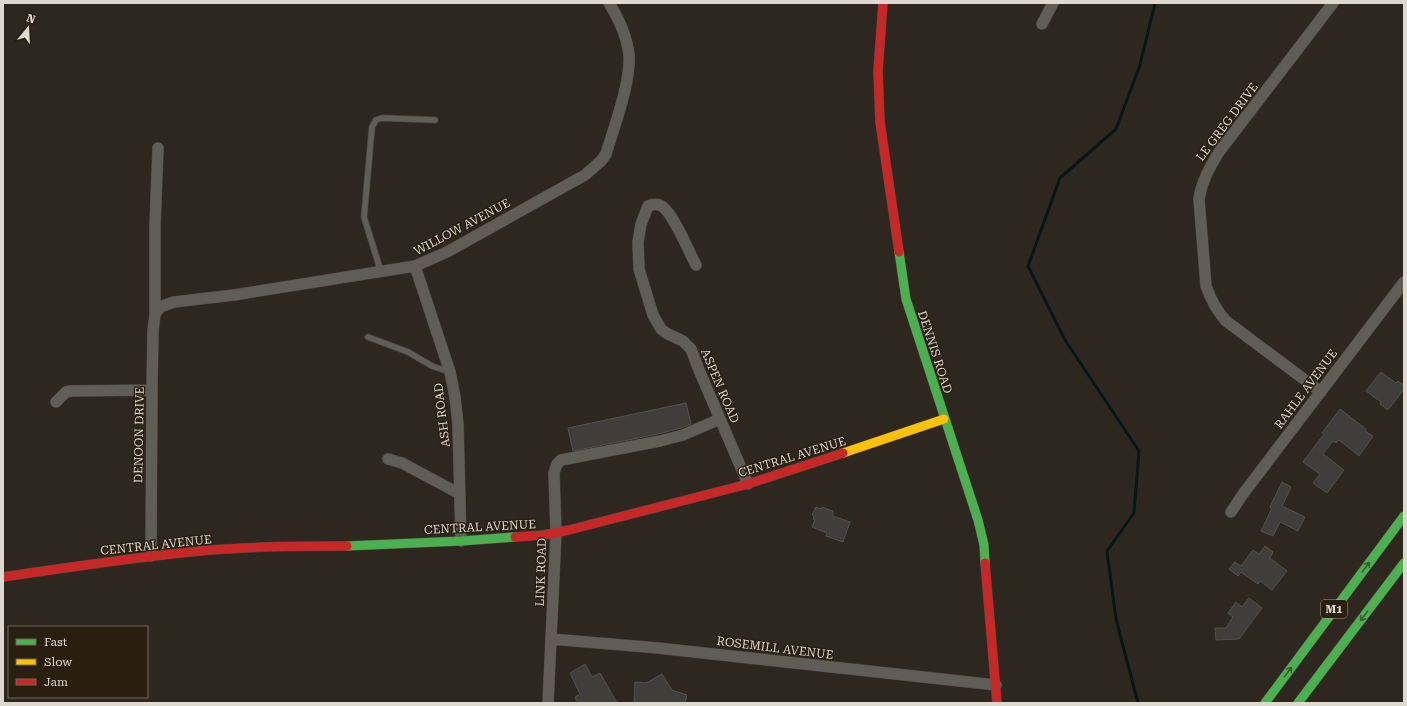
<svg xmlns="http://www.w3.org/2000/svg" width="1407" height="706" viewBox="0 0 1407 706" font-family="'Roboto Serif',serif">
  <rect width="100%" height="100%" fill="#2d2720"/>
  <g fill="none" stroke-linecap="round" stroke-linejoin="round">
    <path stroke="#041618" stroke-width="3" d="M1138,703L1116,619L1107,551L1134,513L1139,451L1065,340L1028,266L1060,178L1116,129L1140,65L1155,3"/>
  </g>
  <path fill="#403d3d" stroke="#535050" d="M1381,372L1396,383L1398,381L1404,385V389L1388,410L1380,404L1381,402L1366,391Z
    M686,403L691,424L681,428L658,434L573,451L568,428Z
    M1340,409L1366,429L1365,431L1373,436L1359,456L1339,440L1336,443L1333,441L1323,454L1344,470L1327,493L1313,483L1320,474L1303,462L1324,434L1322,433Z
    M1282,482L1291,487L1282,506L1305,517L1298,531L1280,522L1273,536L1261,531L1272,508L1270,507Z
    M816,507L821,509L822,507L833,511V516L850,522L843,542L826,536L827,533L812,527L815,520L813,519L814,516L812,515Z
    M1265,546L1273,552L1270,558L1287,571L1272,590L1260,581L1258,584L1241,572L1238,576L1229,569L1235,562L1241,566L1253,550L1259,554Z
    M1249,598L1262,608L1239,639L1216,640L1215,628H1226L1233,617L1228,613L1236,602L1242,607Z
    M585,664L592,677L600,673L617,703H578L575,697L580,694L570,673Z
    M662,674L672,690L687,695L685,703H634L635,682L646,683Z"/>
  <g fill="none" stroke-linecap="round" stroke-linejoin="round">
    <g stroke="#49443d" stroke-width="7">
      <path id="lane" d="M381,272L364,217L372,127L376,120L382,118L435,120
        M368,337L408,352L432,366L450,372"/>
    </g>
    <g stroke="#49443d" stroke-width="12">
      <path id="street" d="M1042,24L1053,3
        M696,265C688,250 675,217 663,207C658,203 653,204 648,206L641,224L638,242L639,269L653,315L661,329L666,333L683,341L691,349L699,370L748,484
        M415,266L450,372L455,397L458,425L461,541
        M155,314L160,307L174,302L234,295L415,266L447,252L585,175L601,161L606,154C614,127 631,82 629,55C627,36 619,19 609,3
        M1321,392L1226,321C1216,310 1211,300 1206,286L1199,199C1202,180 1210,167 1219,152L1333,3
        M56,402L66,392L71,391L152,390
        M388,459L402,463L460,494
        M1231,512L1243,494L1404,282
        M151,556L152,390L153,331L155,314V225L158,148
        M551,639L658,648L996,685
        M548,703L556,533L554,473L557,464L561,460L660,441L683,435L720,419"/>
    </g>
    <g stroke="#49443d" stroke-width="10">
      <path id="fast" d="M899,252L906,299L978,520L984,545L985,563
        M347,546L461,541L515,537
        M1265,703L1404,516
        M1298,703L1404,563"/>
    </g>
    <g stroke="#49443d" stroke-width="10">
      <path id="slow" d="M843,453L944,419"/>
    </g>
    <g stroke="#49443d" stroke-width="10">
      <path id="jam" d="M883,3L878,71L880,122L899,252
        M515,537L544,535L569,530L748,484L843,453
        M985,563L997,703
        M3,577C72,567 141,556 211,550C256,546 302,546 347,546"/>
    </g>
    <use href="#lane" stroke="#605c56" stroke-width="5.5"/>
    <use href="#street" stroke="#605c56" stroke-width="11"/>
    <use href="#fast" stroke="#4caf50" stroke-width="9"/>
    <use href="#slow" stroke="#ffc107" stroke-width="9"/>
    <use href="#jam" stroke="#c62828" stroke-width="9"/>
  </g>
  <defs><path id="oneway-shaft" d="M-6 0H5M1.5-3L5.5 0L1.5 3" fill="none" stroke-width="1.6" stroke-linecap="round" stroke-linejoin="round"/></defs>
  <g stroke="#39602d">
    <use href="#oneway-shaft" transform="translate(1366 567) rotate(-53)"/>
    <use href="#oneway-shaft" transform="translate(1364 616) rotate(127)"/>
    <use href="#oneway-shaft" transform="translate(1288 672) rotate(-53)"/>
  </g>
  <g text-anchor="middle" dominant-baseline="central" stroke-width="3" stroke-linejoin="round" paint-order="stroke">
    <rect fill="#291f10" stroke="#a8a096" stroke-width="1" x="1321" y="600" width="26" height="18" rx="3"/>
    <g font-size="11" font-weight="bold" fill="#dfd8cf">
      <text x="1334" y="609">M1</text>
    </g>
    <g font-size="12" fill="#dfd8cf" stroke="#291f10">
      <text transform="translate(1227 122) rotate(-53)">LE GREG DRIVE</text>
      <text transform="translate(462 227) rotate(-28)">WILLOW AVENUE</text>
      <text transform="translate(935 352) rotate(72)">DENNIS ROAD</text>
      <text transform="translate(720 386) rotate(67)">ASPEN ROAD</text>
      <text transform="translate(1306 389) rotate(-53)">RAHLE AVENUE</text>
      <text transform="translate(442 415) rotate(-97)">ASH ROAD</text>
      <text transform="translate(139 435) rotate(-89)">DENOON DRIVE</text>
      <text transform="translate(792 457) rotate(-17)">CENTRAL AVENUE</text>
      <text transform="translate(480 527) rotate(-3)">CENTRAL AVENUE</text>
      <text transform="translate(156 545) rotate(-6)">CENTRAL AVENUE</text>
      <text transform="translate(541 572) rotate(-88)">LINK ROAD</text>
      <text transform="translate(775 648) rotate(7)">ROSEMILL AVENUE</text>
    </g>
  </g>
  <rect width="1407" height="706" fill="none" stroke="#dfd8cf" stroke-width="8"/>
  <rect x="8" y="626" width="140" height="72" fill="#291f10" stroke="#72695c"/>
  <rect x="16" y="639" width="20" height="6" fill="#4caf50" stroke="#72695c"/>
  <text x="44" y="646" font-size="12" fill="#dfd8cf">Fast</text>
  <rect x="16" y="659" width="20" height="6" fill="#ffc107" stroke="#72695c"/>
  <text x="44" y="666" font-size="12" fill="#dfd8cf">Slow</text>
  <rect x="16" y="679" width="20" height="6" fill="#c62828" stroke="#72695c"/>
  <text x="44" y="686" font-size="12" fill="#dfd8cf">Jam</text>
  <g transform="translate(28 28) rotate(18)" stroke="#291f10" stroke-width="3" paint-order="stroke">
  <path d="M0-3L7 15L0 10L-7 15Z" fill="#dfd8cf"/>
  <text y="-6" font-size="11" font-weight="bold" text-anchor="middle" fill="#dfd8cf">N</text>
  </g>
</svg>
